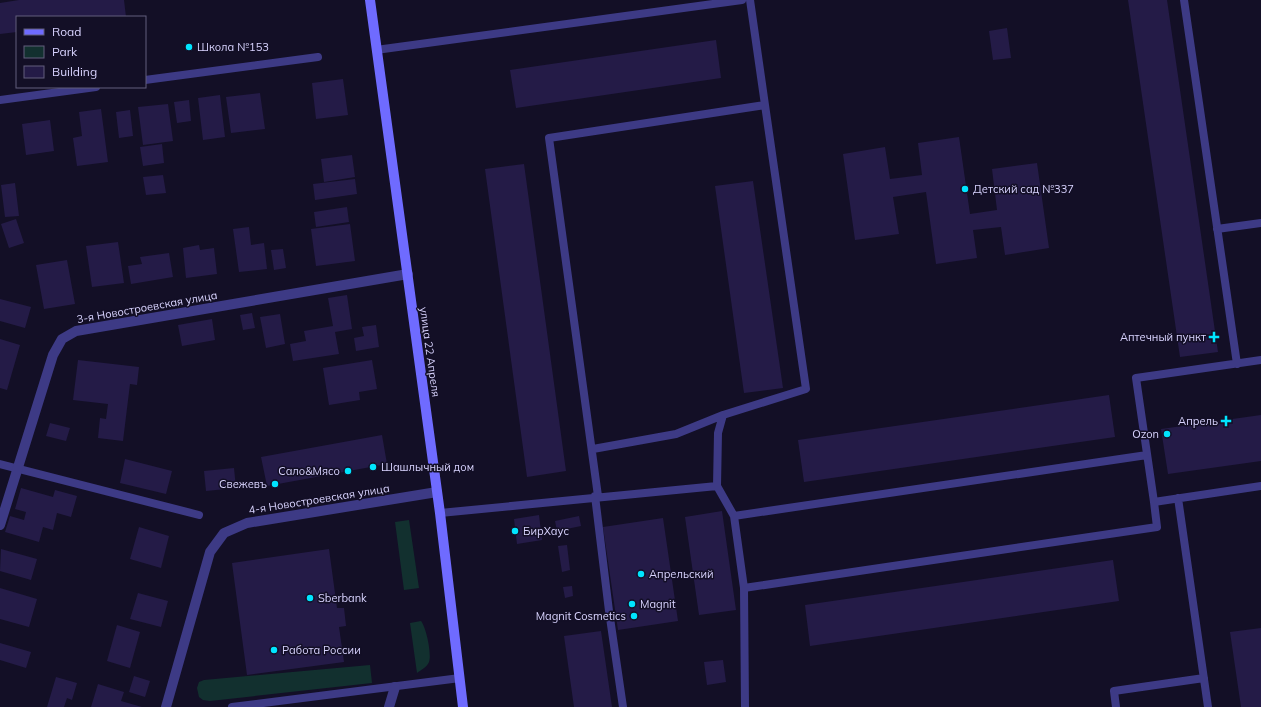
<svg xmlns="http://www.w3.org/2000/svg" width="1261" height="707" viewBox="0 0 1261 707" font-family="Mulish,sans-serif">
  <rect width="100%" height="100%" fill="#130f26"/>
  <path fill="#12302f" d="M409,520L419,588L404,590L395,522Z
    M421,621C426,627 432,654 429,662C427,667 421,670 417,673L410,623Z
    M370,665L372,683L210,701L203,700L199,697L197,688L199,682L204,680Z"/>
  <path fill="#241b47" d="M19,0H124L126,17H17V32L0,34V3Z
    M1128,0H1167L1218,352L1180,357Z
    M1007,28L1011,58L993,60L989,31Z
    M716,40L721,78L516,108L510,70Z
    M343,79L348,115L316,119L312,83Z
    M260,93L265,129L231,133L226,97Z
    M220,95L225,137L203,140L198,98Z
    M189,100L191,121L177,123L174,102Z
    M168,104L173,141L143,145L138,107Z
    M101,109L108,162L77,166L73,138L82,136L79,112Z
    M130,110L133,136L119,138L116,112Z
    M50,120L54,151L26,155L22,124Z
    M959,137L970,214L997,210L992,169L1037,163L1049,248L1005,255L1001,227L973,230L977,258L936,264L926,192L893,197L899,234L855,240L843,154L885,147L890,179L922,175L918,143Z
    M162,144L164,163L143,166L140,147Z
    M352,155L355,177L324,182L321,159Z
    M524,164L566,471L527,477L485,169Z
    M163,175L166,193L146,195L143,177Z
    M355,179L357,194L315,200L313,184Z
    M753,181L783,388L744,393L715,186Z
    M15,183L19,216L5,217L1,185Z
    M347,207L349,222L316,227L314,212Z
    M16,219L24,243L9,248L1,224Z
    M350,224L355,261L316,266L311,229Z
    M249,227L251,245L264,243L267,269L239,272L233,229Z
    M118,242L124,283L92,287L86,246Z
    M199,245L200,250L214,248L217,274L186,278L183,248Z
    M283,249L286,268L274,270L271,250Z
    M169,253L173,277L131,284L128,266L142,264L140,257Z
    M67,260L75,304L44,309L36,265Z
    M347,295L352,329L335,332L339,354L293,361L290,344L306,341L304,331L333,326L328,298Z
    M0,299L31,307L25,328L0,321Z
    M252,313L255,328L243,330L240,315Z
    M280,314L285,344L266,348L260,317Z
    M212,319L215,340L182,346L178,325Z
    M376,325L379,347L356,351L354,338L364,336L362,327Z
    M0,339L20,345L7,390L0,388Z
    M78,360L139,367L137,385L130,384L123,441L98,438L100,418L106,419L108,404L73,400Z
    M372,360L377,389L359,392L360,400L329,405L323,368Z
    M1109,395L1115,437L804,482L798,440Z
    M1261,415V461L1168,474L1161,429Z
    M50,423L70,428L66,441L46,436Z
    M382,435L387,464L267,486L261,457Z
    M125,459L172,471L166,494L120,483Z
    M234,468L236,488L206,491L204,471Z
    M21,488L53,497L55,490L77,496L71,517L57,513L53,530L43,527L39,542L5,532L10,516L24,520L26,512L15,509Z
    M722,511L736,610L699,615L685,517Z
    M539,515L542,540L517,544L514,519Z
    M579,516L581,526L557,531L555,521Z
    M663,518L678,621L618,630L603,527Z
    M139,527L169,536L161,568L130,559Z
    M567,545L570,570L562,572L558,546Z
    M1,549L37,559L31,580L0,571Z
    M329,549L337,608H344L346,626L339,627L344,662L247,675L232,563Z
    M1113,560L1119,601L810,646L805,605Z
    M572,586L573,596L565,598L563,587Z
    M0,588L37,599L29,627L0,619Z
    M138,593L168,601L161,627L130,619Z
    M117,625L140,632L130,668L107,661Z
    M1261,628V707H1241L1230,632Z
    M601,631L612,707H574L564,636Z
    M0,643L31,652L26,668L0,660Z
    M723,660L726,682L707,685L704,662Z
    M134,676L150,681L145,697L129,692Z
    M56,677L77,683L72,700L67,698L64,707H47Z
    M98,684L124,692L121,701L142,707H91Z"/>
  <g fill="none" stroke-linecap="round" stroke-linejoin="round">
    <path stroke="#3d3a85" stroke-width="8" d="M750,0L765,105
      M1184,0L1237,364
      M376,50L742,0
      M145,80L318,57
      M0,100L96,87
      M1217,229L1261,223
      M593,449L676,434L723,415
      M0,464L199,515
      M595,496L609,611L623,707
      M598,496L549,138L765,105L806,389L723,415L718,433L717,486L734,516L744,588L745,707
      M1178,498L1208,707
      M1154,502L1136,378L1261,360
      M440,513L717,486
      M734,516L1147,455
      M744,588L1157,527L1154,502L1261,486
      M232,707L460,678
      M1116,707L1114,691L1204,678"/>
    <path stroke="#3d3a85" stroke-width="10" d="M0,525L53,355L62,339L76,331L408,274
      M166,707L210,552L224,533L247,523L437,492
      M389,707L395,687"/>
    <path stroke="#6f6bff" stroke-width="10" d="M370,0L440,513L463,707"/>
  </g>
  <g fill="#00e5ff" stroke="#130f26" stroke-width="1.5">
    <circle cx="189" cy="47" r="4"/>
    <circle cx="965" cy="189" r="4"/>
    <path d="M1212 331h4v4h4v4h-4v4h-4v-4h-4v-4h4z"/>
    <path d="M1224 415h4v4h4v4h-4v4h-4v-4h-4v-4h4z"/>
    <circle cx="1167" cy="434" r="4"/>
    <circle cx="373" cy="467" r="4"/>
    <circle cx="348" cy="471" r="4"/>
    <circle cx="275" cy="484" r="4"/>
    <circle cx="515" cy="531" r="4"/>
    <circle cx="641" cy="574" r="4"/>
    <circle cx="310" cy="598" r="4"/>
    <circle cx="632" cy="604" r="4"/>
    <circle cx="634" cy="616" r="4"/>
    <circle cx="274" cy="650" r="4"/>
  </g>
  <g text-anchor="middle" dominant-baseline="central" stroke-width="3" stroke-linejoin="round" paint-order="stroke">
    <g font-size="11" fill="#d9d4ff" stroke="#130f26" text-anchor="start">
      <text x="197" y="47">Школа №153</text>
      <text x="973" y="189">Детский сад №337</text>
      <text x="1206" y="337" text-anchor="end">Аптечный пункт</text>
      <text x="1218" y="421" text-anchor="end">Апрель</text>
      <text x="1159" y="434" text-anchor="end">Ozon</text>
      <text x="381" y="467">Шашлычный дом</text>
      <text x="340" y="471" text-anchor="end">Сало&amp;Мясо</text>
      <text x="267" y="484" text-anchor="end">Свежевъ</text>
      <text x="523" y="531">БирХаус</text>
      <text x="649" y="574">Апрельский</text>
      <text x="318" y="598">Sberbank</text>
      <text x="640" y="604">Magnit</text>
      <text x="626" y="616" text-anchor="end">Magnit Cosmetics</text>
      <text x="282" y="650">Работа России</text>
    </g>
    <g font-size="11" fill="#d9d4ff" stroke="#130f26">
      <text transform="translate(147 307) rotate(-10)">3-я Новостроевская улица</text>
      <text transform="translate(430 352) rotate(82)">улица 22 Апреля</text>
      <text transform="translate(319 499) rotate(-9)">4-я Новостроевская улица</text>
    </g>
  </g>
  <rect x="16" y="16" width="130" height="72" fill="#130f26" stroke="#625e7d"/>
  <rect x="24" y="29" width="20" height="6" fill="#6f6bff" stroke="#625e7d"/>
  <text x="52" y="36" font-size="12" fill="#d9d4ff">Road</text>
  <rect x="24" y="46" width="20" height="12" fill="#12302f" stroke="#625e7d"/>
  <text x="52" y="56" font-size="12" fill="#d9d4ff">Park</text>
  <rect x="24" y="66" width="20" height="12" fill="#241b47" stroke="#625e7d"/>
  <text x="52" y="76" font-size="12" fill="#d9d4ff">Building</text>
</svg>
